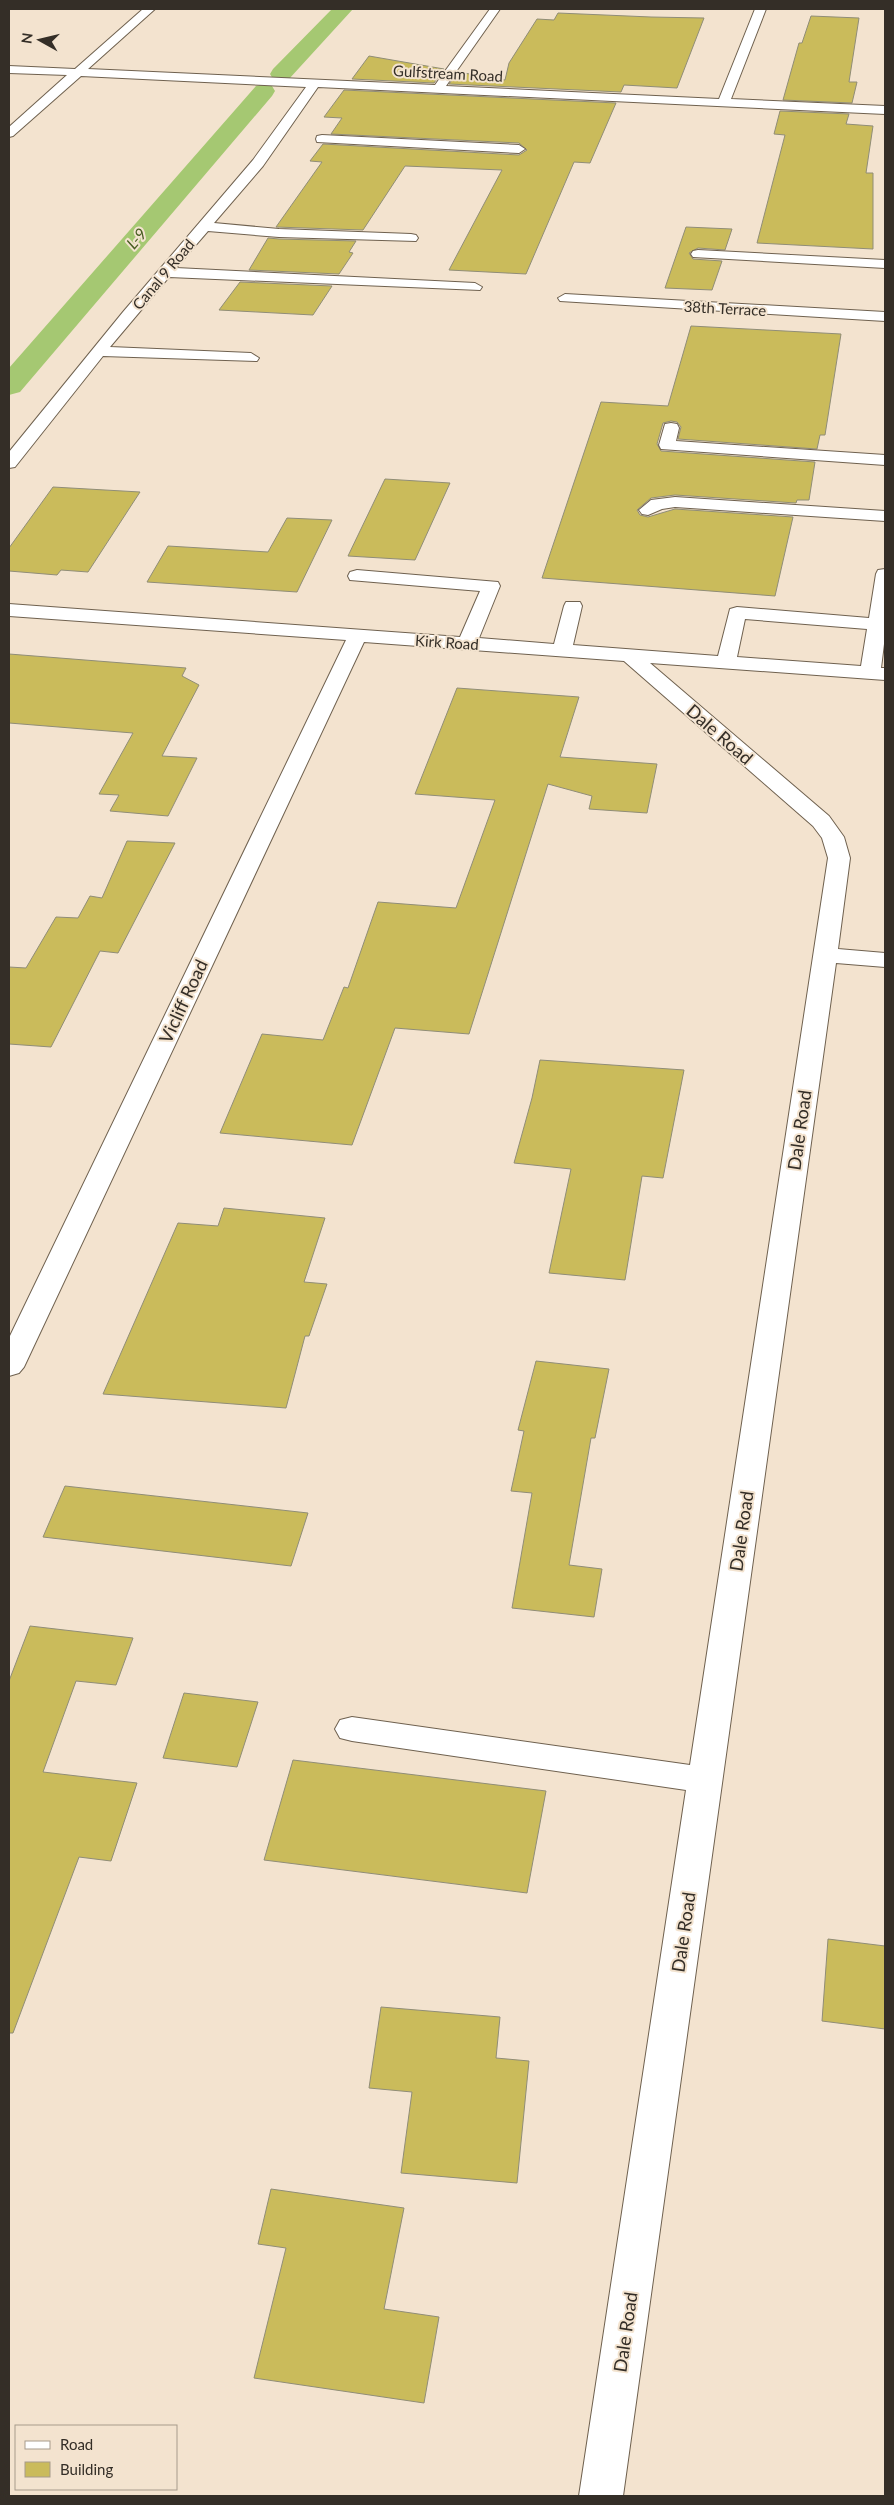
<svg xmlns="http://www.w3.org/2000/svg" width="894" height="2505" viewBox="0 0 894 2505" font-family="Lato,sans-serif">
  <rect width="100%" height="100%" fill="#f3e3cf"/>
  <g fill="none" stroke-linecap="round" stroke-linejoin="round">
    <path fill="#a5c872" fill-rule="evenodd" d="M332,9H353L289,79L281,81L273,79L270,74L273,69Z
      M264,84L272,86L275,91L272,96L20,392L9,395V368L256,86Z"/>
  </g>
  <path fill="#cabb5b" stroke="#908d77" d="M558,13L651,17L704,18L677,88L624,85L621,92L449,84L458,72L505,80L509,63L537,19L554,20Z
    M811,16L859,18L849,82H857L852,103L783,100L799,43H802Z
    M369,56L444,69L434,83L352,79Z
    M344,90L616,103L590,163L574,162L526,274L449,270L502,170L405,166L363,230L276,227L322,162L310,161L323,144L519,155L527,150L519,143L331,134L342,118L324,117Z
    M780,111L849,114L846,124L873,126L866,173H873V249L757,243L785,135L774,134Z
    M686,227L732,229L725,250L698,248L689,253L693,259L722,261L712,290L665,288Z
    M268,238L279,239L356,241L349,252L353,253L339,274L249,270Z
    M240,282L332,286L313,315L219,310Z
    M691,326L841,334L825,435H820L817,449L678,439L681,427L677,422L671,421L663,423L657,444L661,451L815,462L809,500H797L796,503L675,495L651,498L637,510L640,515L648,517L675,509L793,517L775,596L542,578L601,402L668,406Z
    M385,479L450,483L415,560L348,556Z
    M53,487L140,492L88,572L61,570L57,575L9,571V548Z
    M287,518L332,520L297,592L147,582L168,546L268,552Z
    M9,654L186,668L182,676L199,685L162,756L197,758L168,816L110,811L119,795L99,794L133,733L9,723Z
    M457,688L579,697L560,757L657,764L647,813L589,809L592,796L548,784L469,1034L395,1028L352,1145L220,1133L262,1034L323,1040L344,987L348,988L378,902L456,908L495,800L415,794Z
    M127,841L175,843L118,953L100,951L51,1047L9,1044V967L26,968L56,917L78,918L90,896L102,898Z
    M540,1060L684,1070L663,1178L642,1176L625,1280L549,1273L571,1169L514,1163L532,1098Z
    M224,1208L325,1218L304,1282L327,1284L309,1336H305L286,1408L103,1394L178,1223L218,1226Z
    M536,1361L609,1369L595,1438H591L569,1565L602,1569L594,1617L512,1608L532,1493L511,1491L524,1431L518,1430Z
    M65,1486L308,1513L291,1566L43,1537Z
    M30,1626L133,1638L116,1685L76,1681L43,1772L137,1783L111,1861L79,1857L13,2033H9V1681Z
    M184,1693L258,1702L237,1767L163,1758Z
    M293,1760L546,1791L527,1893L264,1860Z
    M828,1939L885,1946V2029L822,2021Z
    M381,2007L500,2017L496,2058L529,2061L517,2183L401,2173L412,2092L369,2088Z
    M271,2189L404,2208L384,2309L439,2317L424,2403L254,2378L286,2248L258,2244Z"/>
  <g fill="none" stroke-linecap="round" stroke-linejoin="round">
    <g stroke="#6f614f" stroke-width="2">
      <path id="minor" d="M143,9H155L88,69L435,85L490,9H500L446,86L719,99L755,9H766L731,99L885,106V114L318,87L263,166L214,223L279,229L411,234L416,235L418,238L416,241L279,237L208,231L176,268L475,283L482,287L480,290L169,277L110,347L251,353L259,358L257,361L103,356L15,467L9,468V452L123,312L253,160L306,87L81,76L13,136L9,137V127L67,75L9,73V66L75,69Z
        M322,135L519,145L525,149L519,153L317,142L316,139L317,136Z
        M698,250L885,260V268L693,257L691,254L693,251Z
        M565,294L885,312V321L560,301L558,298Z
        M671,423L677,424L679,428L676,441L885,455V465L661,449L659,445L665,424Z
        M675,497L885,511V521L675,507L662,509L648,515L642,514L639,510L651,500Z
        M885,569V636L881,668H885V680L650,663L829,816L844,837L850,858L838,949L885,953V967L836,963L623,2496H579L686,1790L352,1741L340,1738L335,1729L340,1720L352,1717L690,1765L828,858L822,838L813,826L624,661L364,642L24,1367L19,1373L9,1376V1338L346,640L9,616V604L460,637L480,591L350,580L348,576L350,572L357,570L498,582L500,586L479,638L554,644L564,606L566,602H580L582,606L573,645L718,656L730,609L737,607L869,618L876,574L878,570ZM745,619L867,629L861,666L737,657Z"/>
    </g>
    <use href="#minor" fill="#fff" fill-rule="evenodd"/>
  </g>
  <g text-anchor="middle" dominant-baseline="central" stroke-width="4" stroke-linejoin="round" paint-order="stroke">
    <g font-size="15" fill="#342e27" stroke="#f3e3cf">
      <text transform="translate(448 73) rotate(3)">Gulfstream Road</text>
      <text transform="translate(163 274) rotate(-50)">Canal 9 Road</text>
      <text transform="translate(725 308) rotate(3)">38th Terrace</text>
      <text transform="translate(447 642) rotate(4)">Kirk Road</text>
    </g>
    <g font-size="16" font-style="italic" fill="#485e22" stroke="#f3e3cf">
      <text transform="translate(136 238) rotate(-49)">L-9</text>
    </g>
    <g font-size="18" fill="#342e27" stroke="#f3e3cf">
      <text transform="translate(720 734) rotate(41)">Dale Road</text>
      <text transform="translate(183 1001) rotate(-65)">Vicliff Road</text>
      <text transform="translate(799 1130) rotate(-82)">Dale Road</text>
      <text transform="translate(741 1531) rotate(-82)">Dale Road</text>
      <text transform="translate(683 1932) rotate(-82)">Dale Road</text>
      <text transform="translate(625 2332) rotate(-82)">Dale Road</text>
    </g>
  </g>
  <rect width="894" height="2505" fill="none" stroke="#342e27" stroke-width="20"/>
  <rect x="15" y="2425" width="162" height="65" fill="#f3e3cf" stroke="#a79b8c"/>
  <rect x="25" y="2441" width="25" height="8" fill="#ffffff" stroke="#a79b8c"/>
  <text x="60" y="2450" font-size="15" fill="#342e27">Road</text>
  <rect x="25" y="2462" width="25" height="15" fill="#cabb5b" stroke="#a79b8c"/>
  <text x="60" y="2475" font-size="15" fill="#342e27">Building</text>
  <g transform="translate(40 40) rotate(278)" stroke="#f3e3cf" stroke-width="4" paint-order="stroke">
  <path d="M0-4L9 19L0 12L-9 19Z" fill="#342e27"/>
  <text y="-8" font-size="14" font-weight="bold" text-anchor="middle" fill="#342e27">N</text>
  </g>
</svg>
